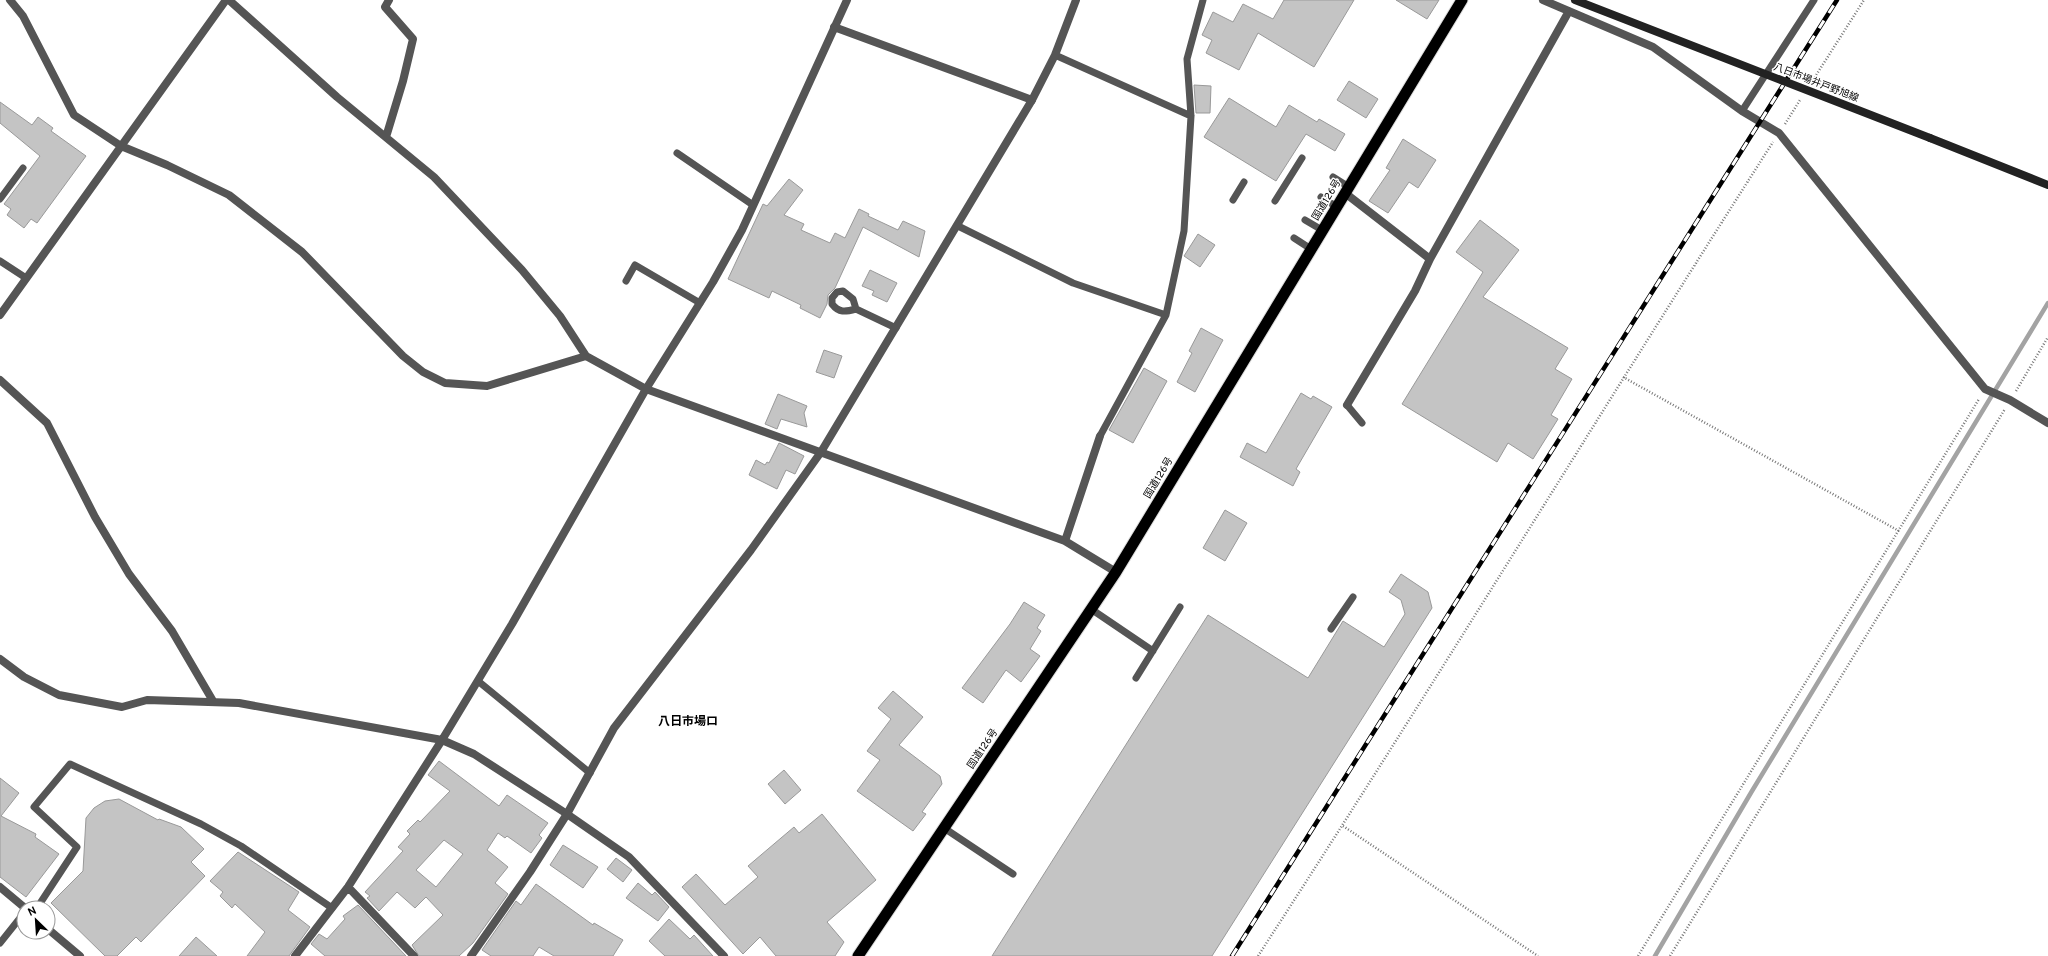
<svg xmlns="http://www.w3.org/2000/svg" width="2048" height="956" viewBox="0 0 2048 956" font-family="Overpass,'Noto Sans JP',sans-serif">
  <rect width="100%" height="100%" fill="#fff"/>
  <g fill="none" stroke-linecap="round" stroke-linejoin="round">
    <path stroke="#a3a3a3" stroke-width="4.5" d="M1655,956L1752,791L2048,303"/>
  </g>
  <path fill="#c4c4c4" stroke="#999" fill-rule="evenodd" d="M1284,0H1354L1314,67L1258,33L1239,70L1206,53L1212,40L1202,35L1213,12L1233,22L1243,4L1273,19Z
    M1396,0H1439L1427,19Z
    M1349,81L1378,99L1366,118L1337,100Z
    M1194,85L1211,86L1210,113H1196Z
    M1229,98L1276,127L1289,105L1317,122L1319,119L1345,134L1335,151L1306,134L1276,181L1204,137Z
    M0,102L32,125L38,117L53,128L51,131L86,156L37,223L31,219L24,228L7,215L11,209L4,204L40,156L0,123Z
    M1403,139L1436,160L1418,188L1409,182L1388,213L1369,201L1390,170L1386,168Z
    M789,179L803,190L784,215L804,224L801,230L830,243L835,233L845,238L859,209L869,214L868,216L898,230L903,221L925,231L919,257L863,227L835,288L828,295L827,304L820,318L800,308L801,305L772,291L769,298L728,279L763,204L767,206Z
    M1480,220L1519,250L1483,297L1568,348L1555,369L1572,379L1551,415L1558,419L1533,459L1508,443L1497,462L1402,404L1483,272L1456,252Z
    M1198,234L1215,245L1200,267L1184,256Z
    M870,270L897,283L887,302L872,295L874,291L862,286Z
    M1201,328L1223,340L1195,392L1177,382L1192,353L1189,351Z
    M824,350L842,356L834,378L816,372Z
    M1144,368L1167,381L1133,443L1109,430Z
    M1301,393L1311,399L1313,396L1332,407L1296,469L1300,472L1293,486L1240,457L1247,443L1266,453Z
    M778,394L807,406L804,413L807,427L781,419L777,429L765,424Z
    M779,443L804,456L795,474L786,470L777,489L749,475L756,460L765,465L767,462L769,463Z
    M1225,510L1247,523L1225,561L1203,548Z
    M1401,574L1428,592L1432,608L1212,956H992L1208,615L1308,678L1343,621L1384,647L1405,614L1401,600L1389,592Z
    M1024,602L1045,615L1037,628L1041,631L1030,649L1040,656L1021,682L1006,670L983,703L962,688L1010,624Z
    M893,691L923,717L899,745L940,776L942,784L922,812L926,814L913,831L857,791L880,760L867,751L891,719L878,708Z
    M439,761L499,806L507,795L548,823L539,835L542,838L531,853L507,836L505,838L498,833L487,850L508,867L495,883L508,894L473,943L459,956H419L412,945L443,915L426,897L415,908L397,892L379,911L367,898L370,896L365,892L403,851L398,847L410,834L407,831L418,820L420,822L450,791L428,775ZM444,840L463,854L436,887L416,870Z
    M784,770L801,790L785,804L768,784Z
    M0,778L19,793L1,816L36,834L35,837L59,854L26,897L0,877Z
    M119,799L158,820L159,819L181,827L204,849L191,862L205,876L141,942L136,937L117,956H105L51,903L83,871L86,818L94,808L105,801Z
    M822,814L876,880L827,922L844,942L835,956H776L760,937L743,954L682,887L696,874L725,905L758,877L748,866L794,827L799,833Z
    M563,845L598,867L583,888L550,865Z
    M238,852L299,892L288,910L310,927L289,956H247L265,932L235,904L232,908L220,896L223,892L210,881Z
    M616,858L632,870L623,882L607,869Z
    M638,883L652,895L655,892L669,907L658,921L626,898Z
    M536,884L593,925L594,923L623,940L613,956H554L539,947L533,956H491L482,950L516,901L521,905Z
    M358,905L406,956H325L311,944L319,934L327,939L345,919L343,916Z
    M669,919L690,939L694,935L713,956H665L649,941Z
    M196,937L217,956H179Z"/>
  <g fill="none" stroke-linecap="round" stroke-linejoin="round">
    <g stroke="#dbdbdb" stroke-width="13">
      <path id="trunk" d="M858,956L1116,572L1462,0"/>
    </g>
    <path stroke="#777" stroke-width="2.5" stroke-dasharray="1 2" stroke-linecap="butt" d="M1813,80L1864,0
      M1785,124L1800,100
      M1623,377L1899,531
      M2016,391L2048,337
      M1343,826L1538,956
      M1258,956C1433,687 1600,412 1773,142
      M1638,956L1979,399
      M1670,956L2005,409"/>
    <path stroke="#555" stroke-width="7" d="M1055,55L1191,116
      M1742,111L1814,0
      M677,153L753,205
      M1333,177L1349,187
      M1321,197L1337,207
      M0,199L23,168
      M1233,200L1244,182
      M1275,201L1302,158
      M1305,220L1322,230
      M958,226L1073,283L1166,315
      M1294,238L1311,249
      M0,261L26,278
      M626,281L635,265L700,303
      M856,309L853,299L843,291L837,292L832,298V304C839,313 845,312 856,309L896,328
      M1347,405L1362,423
      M1100,436L1166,315L1184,231L1191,116L1187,59L1203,0
      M1091,609L1153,651
      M1331,629L1353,597
      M1136,678L1180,607
      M478,681L590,773
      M944,828L1013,874
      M37,908L77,847L34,807L70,764L201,824L241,846L332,908
      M0,943L24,913"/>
    <path stroke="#555" stroke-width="8" d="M10,0L23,16L74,115L121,146L167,165L229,195L302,252L403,356L423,372L445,383L487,386L586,356
      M229,0L337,97L434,177L522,270L560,316L586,356L646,389L1065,541L1116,572
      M1543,0L1653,47L1742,111L1779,133L1985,389L2010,400L2048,423
      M834,27L1032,100
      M386,137L403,81L413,39L385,7L389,0
      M1345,193L1430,259
      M0,315L226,0
      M0,380L47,423L95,517L129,574L172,631L213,701
      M1347,405L1415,291L1430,259L1569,11
      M1065,541L1100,436
      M0,659L24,677L59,695L122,707L147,700L239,703L442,740L474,754L567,814L629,857L724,956
      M0,887L25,908
      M348,887L414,956
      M48,929L80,956
      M295,956L348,887L442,740L512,624L646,389L713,282L742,230L847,0"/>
    <path stroke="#555" stroke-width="8" d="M471,956L530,872L567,814L614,728L751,550L821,452L1032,100L1055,55L1076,0"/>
    <path stroke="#222" stroke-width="8" d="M1930,138L2048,185"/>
    <use href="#trunk" stroke="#000" stroke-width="11"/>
    <g stroke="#000" stroke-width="4.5">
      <path id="rail" d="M1232,956L1837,0"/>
    </g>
    <use href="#rail" stroke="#fff" stroke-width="3" stroke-dasharray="9" stroke-linecap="butt"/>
    <path stroke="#222" stroke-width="8" d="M1575,0L1930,138"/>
  </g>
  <g text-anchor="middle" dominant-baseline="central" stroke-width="3" stroke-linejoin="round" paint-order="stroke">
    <g font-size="10" fill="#000" stroke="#fff">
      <text transform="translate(1816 83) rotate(21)">八日市場井戸野旭線</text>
      <text transform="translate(1327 200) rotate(-59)">国道126号</text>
      <text transform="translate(1159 478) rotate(-59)">国道126号</text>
      <text transform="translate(983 749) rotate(-56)">国道126号</text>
    </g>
    <g font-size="12" font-weight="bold" fill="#000" stroke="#fff">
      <text x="688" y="722">八日市場ロ</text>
    </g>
  </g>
  <g transform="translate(36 920) rotate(335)"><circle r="19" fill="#ffffff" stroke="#999999"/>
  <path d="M0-3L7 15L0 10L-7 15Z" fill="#000000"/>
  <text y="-6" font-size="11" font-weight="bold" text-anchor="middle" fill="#000000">N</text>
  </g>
</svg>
